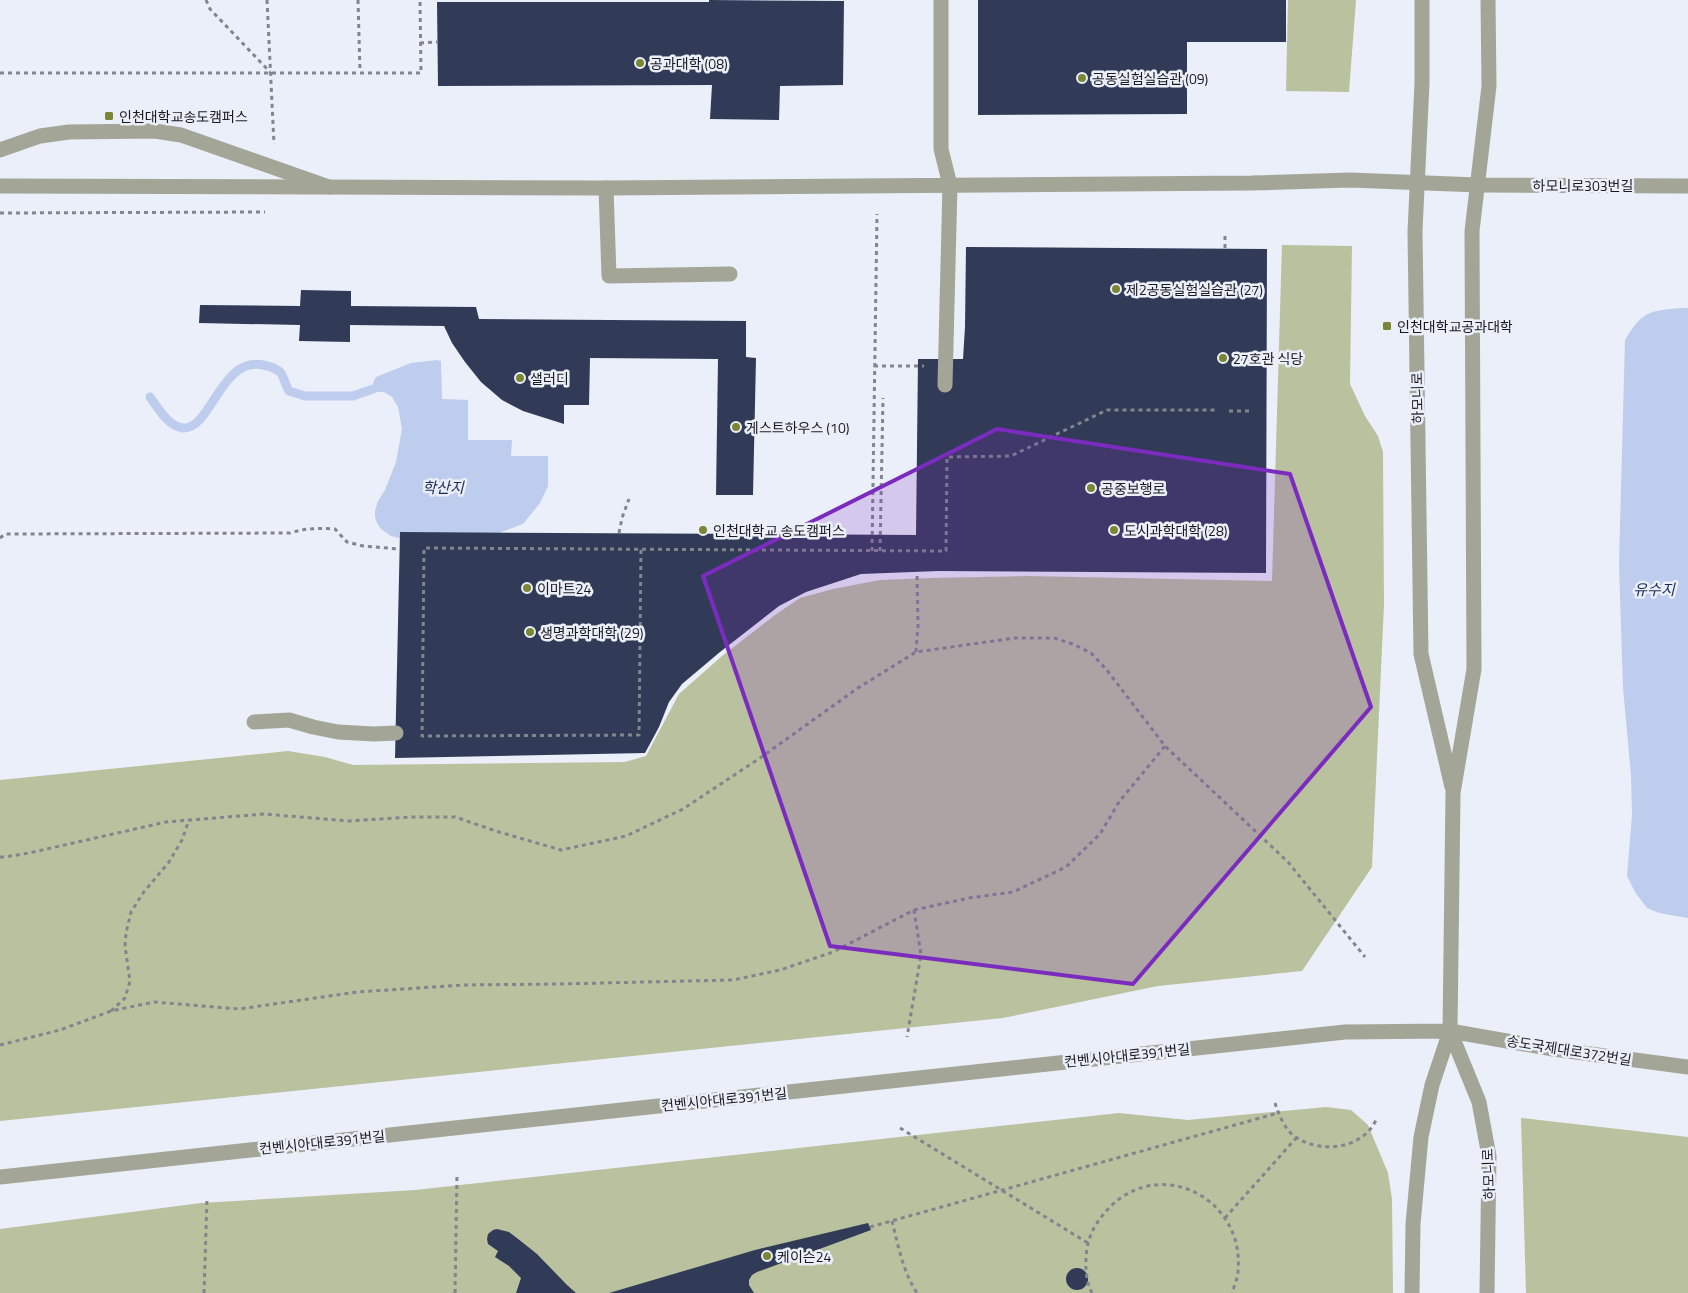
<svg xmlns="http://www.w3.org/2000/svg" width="1688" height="1293" viewBox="0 0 1688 1293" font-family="'Titillium Web','Noto Sans KR',sans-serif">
  <rect width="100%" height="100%" fill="#eaeff9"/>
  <path fill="#bac19e" d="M1288,0H1356L1349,92L1286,91Z
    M1282,245L1352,246L1350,384L1365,416L1378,436L1383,452L1384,604L1372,867L1302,971L1158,986L1003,1018L0,1121V780L288,751L325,757L353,765L625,762L646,756L679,694L722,656L775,615L800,598L833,589L880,580L931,578L1027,576L1272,581Z
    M1326,1107L1351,1110L1368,1125L1388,1173L1392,1199L1393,1293H0V1229L201,1203L415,1190L1119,1113L1188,1120Z
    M1521,1118L1688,1137V1293H1526Z"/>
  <path fill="#becced" d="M1681,308H1688V918L1659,913L1647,908L1635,892L1627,876L1632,815L1631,775L1623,688L1619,564L1625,340C1642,311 1649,311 1681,308Z
    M437,360L441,361L442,399L468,400V440H512L511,456H548V486L540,503L523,524L485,538L407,540L391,536L381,529L377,523L375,517V511L378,501L385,490L396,462L402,429L398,407L392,397L384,392H376L373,389V383L376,377L411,363Z"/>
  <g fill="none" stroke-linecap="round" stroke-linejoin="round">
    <path stroke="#becced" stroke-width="9" d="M150,397C158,408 168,426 183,428C211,430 221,356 263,365C268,366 277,369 281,373C284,378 286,386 289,391L305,396H353L373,389"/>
  </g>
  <path fill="#313b57" d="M709,0L844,1L843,85L780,86L779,120L710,119L712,85L438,86L437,2H709Z
    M978,0H1286V42H1187V114L978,115Z
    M966,247L1267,249L1266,573L938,571L861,574L806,592L779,606L720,652L682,684L669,702L659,727L645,753L395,758L400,532L916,535L918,359H963L965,327Z
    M301,290L351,291V306L476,307L479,319L746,321V357L756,358L753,495H716L718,359L590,358L589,405H564V424L523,411L502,400L481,382L465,362L452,343L444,326L350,325V342L299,341L300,325L199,323L200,305L300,306Z
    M868,1223L871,1230L757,1272L752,1275L749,1280V1285L754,1293H609L755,1250Z
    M497,1229L509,1232L522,1242L537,1254L567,1285L576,1293H516L521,1278L509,1266L495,1257L498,1251L488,1244L487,1239L488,1234L493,1230Z
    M1066 1279a11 11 0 1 1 22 0a11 11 0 1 1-22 0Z"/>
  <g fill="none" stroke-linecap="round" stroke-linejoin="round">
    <path stroke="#82858c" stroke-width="3" stroke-dasharray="4 4" stroke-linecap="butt" d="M206,0L210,9L270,72
      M267,0L274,144
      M358,0L360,72
      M420,43L437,42
      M0,73H421L420,0
      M0,213L265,212
      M1225,248V235
      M874,366H924
      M1229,411H1249
      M619,533L622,518L629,499
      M0,538L5,534H13L290,533C306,528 318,528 335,529L347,542L363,546L399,549
      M641,550L639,735L422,736L424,548L946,551L947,457L1011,456L1107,410H1215
      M872,551L877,214
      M880,551L883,398
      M916,652L918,625L917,572
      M0,857H5L29,853L166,822L264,814L349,821L410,817H455L499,832L561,850L626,836L683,809L760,758L858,688L916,652L1015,638H1054L1073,644L1091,653L1106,669L1165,746L1288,862L1365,957
      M914,910L969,898L1013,892L1066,867L1100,834L1119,802L1165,746
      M111,1011L125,998L130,981L125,946L126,933L131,912L143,893L169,862L182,840L189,820
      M0,1045L60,1030L111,1011L154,1002L239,1009L357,992L464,985L558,984L733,980L780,970L833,952L914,910L921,955L907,1037
      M1275,1103C1279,1115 1284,1128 1294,1136C1319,1154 1362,1150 1376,1120
      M900,1128L1088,1243
      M1225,1218L1297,1137
      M892,1221C898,1245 903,1272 917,1293
      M870,1227L1278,1113
      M204,1293L207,1198
      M455,1293L457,1175
      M1092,1293C1085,1280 1085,1263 1087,1248C1090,1231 1099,1218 1111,1206C1163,1156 1245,1200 1238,1271C1238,1278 1234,1286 1232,1293"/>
    <path stroke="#a3a697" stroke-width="15" d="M0,150L40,136L69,132L155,131L181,135L329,187
      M606,188L609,276L730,274
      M945,385L950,185
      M254,722L289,720L313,727L338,732L374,734L396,733"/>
    <path stroke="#a3a697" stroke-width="15" d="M941,0V149L950,185
      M0,186L606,188L1252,183L1350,180L1478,185L1688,186"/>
    <path stroke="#a3a697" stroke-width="15" d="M1422,0V83L1415,231L1421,654L1452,787
      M1450,1031L1479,1102L1489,1156L1487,1293
      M0,1177L1345,1032L1450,1031L1553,1049L1688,1067
      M1412,1293L1413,1224L1421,1137L1432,1085L1450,1031L1453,793L1474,669L1472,231L1489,86L1488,0"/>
  </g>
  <path fill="#7b2cbf" fill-opacity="0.2" stroke="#7b2cbf" stroke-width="4" stroke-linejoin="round" d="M997,429L1290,474L1371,707L1133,984L830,946L703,576Z"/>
  <g fill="#7a8634" stroke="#eaeff9" stroke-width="2">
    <circle cx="640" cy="63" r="5"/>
    <circle cx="1082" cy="78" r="5"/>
    <rect x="104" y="111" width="10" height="10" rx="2.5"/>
    <circle cx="1116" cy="289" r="5"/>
    <rect x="1382" y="321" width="10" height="10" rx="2.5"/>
    <circle cx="1223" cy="358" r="5"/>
    <circle cx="520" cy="378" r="5"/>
    <circle cx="736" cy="427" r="5"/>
    <circle cx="1091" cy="488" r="5"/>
    <circle cx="703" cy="530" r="5"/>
    <circle cx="1114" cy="530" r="5"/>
    <circle cx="527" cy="588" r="5"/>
    <circle cx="530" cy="632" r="5"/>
    <circle cx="767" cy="1256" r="5"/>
  </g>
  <g text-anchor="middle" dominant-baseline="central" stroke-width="5" stroke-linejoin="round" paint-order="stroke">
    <g font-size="14" fill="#181a1d" stroke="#eaeff9" text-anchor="start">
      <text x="650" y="63">공과대학 (08)</text>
      <text x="1092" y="78">공동실험실습관 (09)</text>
      <text x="119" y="116">인천대학교송도캠퍼스</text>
      <text x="1126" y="289">제2공동실험실습관 (27)</text>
      <text x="1397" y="326">인천대학교공과대학</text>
      <text x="1233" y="358">27호관 식당</text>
      <text x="530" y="378">샐러디</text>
      <text x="746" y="427">게스트하우스 (10)</text>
      <text x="1101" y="488">공중보행로</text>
      <text x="713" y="530">인천대학교 송도캠퍼스</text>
      <text x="1124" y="530">도시과학대학 (28)</text>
      <text x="537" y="588">이마트24</text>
      <text x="540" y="632">생명과학대학 (29)</text>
      <text x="777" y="1256">케이슨24</text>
    </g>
    <g font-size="14" fill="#181a1d" stroke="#eaeff9">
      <text x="1583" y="185">하모니로303번길</text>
      <text transform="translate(1417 398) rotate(-91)">하모니로</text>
      <text transform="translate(1569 1050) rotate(9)">송도국제대로372번길</text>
      <text transform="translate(1127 1055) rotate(-6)">컨벤시아대로391번길</text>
      <text transform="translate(724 1099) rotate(-6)">컨벤시아대로391번길</text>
      <text transform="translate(322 1142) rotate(-6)">컨벤시아대로391번길</text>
      <text transform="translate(1488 1174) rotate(-92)">하모니로</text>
    </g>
    <g font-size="15" font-style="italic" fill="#1d2a55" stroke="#eaeff9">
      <text x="443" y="487">학산지</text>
      <text x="1654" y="589">유수지</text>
    </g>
  </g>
</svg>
